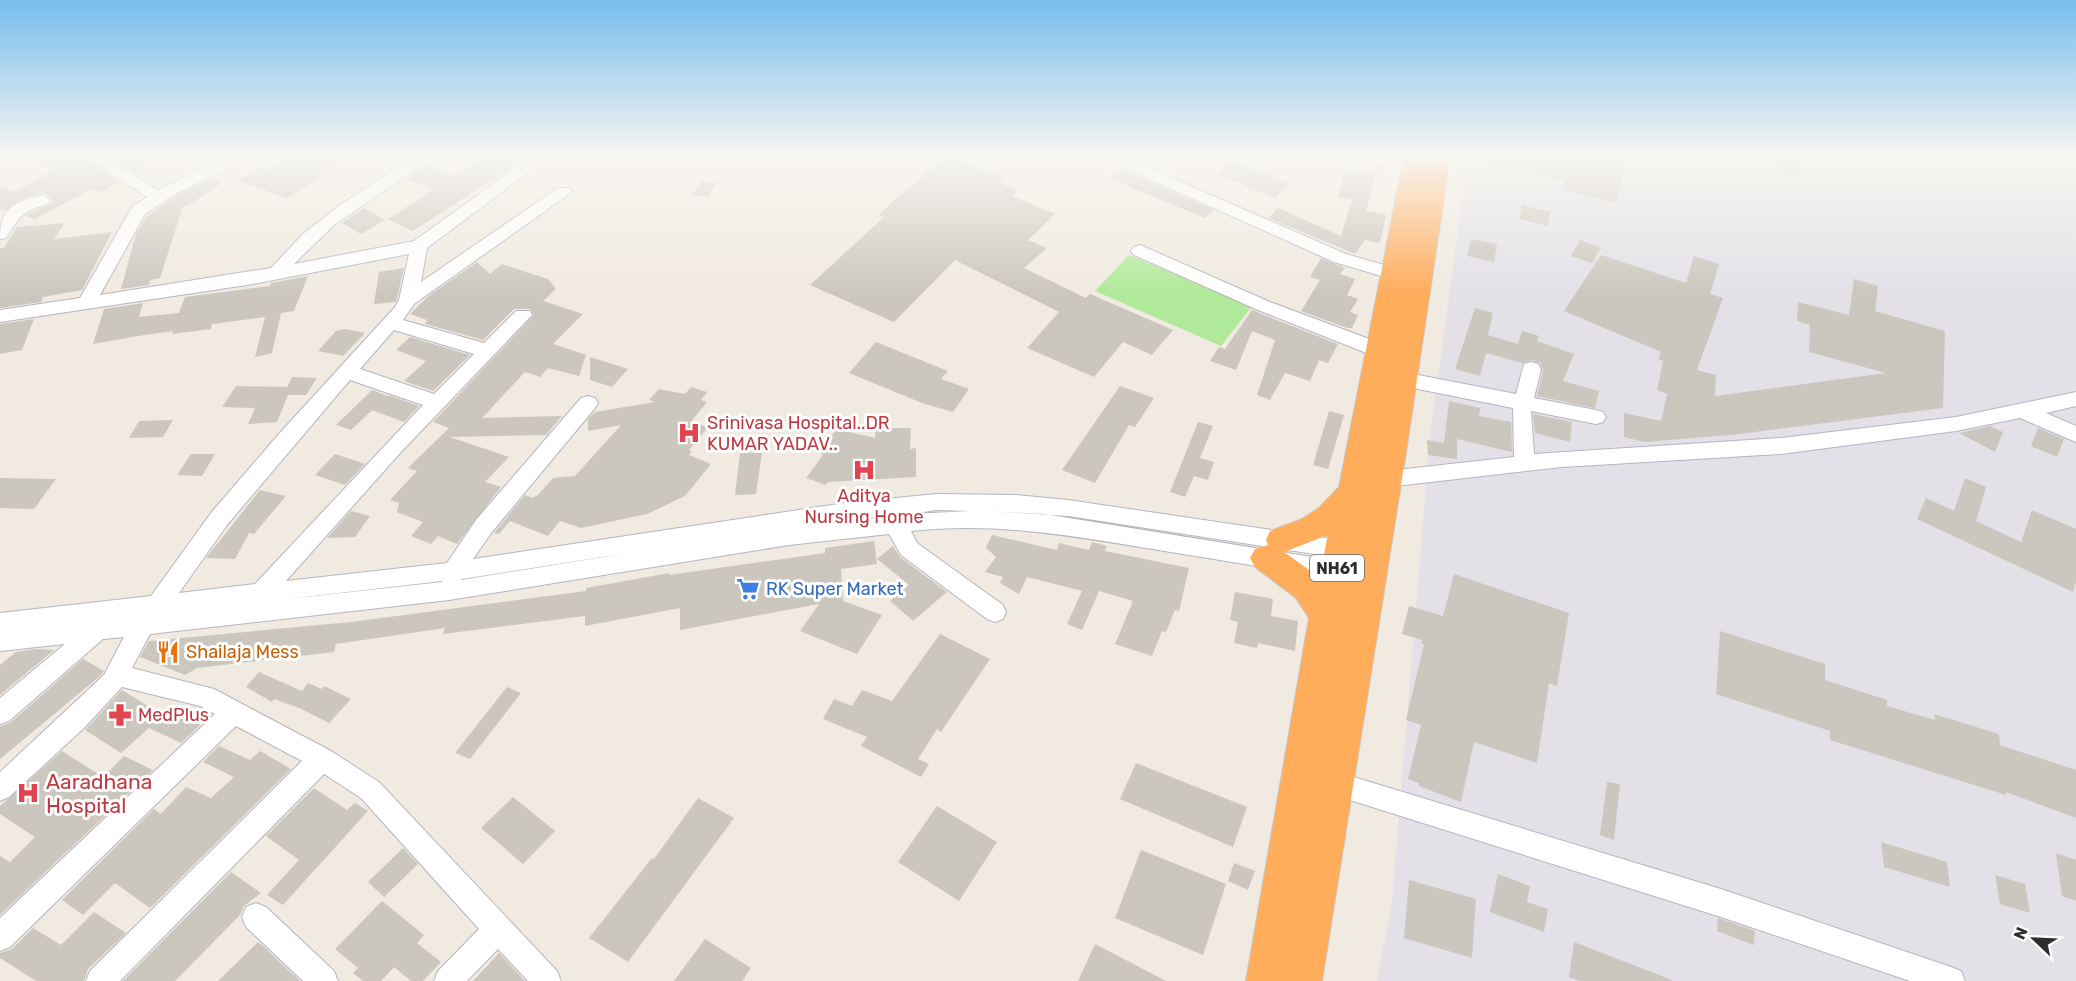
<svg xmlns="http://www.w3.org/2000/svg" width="2076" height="981" viewBox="0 0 2076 981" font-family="Rubik,sans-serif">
  <rect width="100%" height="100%" fill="#f0eae0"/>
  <path fill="#e3e0e8" d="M1468,157H2076V981H1377L1392,901L1430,437Z"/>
  <path fill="#b0e999" d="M1129,255L1252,306L1221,346L1095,291Z"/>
  <path fill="#cbc7bf" d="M24,157H84L120,182L101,192L93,188L35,219L25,216L53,202L52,198L44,193L23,198L6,210L0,208V187L15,192L53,170Z
    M109,157H164L135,173Z
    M287,157H352L287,198L238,181L258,167L268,170Z
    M483,157H527L413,231L388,219L433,190L406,179L427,165L453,176Z
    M944,157H970L963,163L1006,178L1000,183L1018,191L1012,196L1055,214L1028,240L1047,248L1024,268L1086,298L1090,294L1173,330L1152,355L1123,342L1094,377L1027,348L1059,312L955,260L894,322L810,285L884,217L878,215Z
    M1491,157H1627L1616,202L1563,190L1565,181L1490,162Z
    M1777,157H1803L1800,178L1775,172Z
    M1229,160L1289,183L1275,198L1216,174Z
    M1119,168L1214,210L1205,218L1108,178Z
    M1346,169L1376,175L1366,211L1386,215L1380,243L1365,240L1355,254L1269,218L1278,208L1341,236L1352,200L1338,197Z
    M210,179L222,183L189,205L183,206L160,278L150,280L149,285L121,289L136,234L147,216L173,198Z
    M701,181L717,183L708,197L692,195Z
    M1522,205L1551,212L1547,226L1519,219Z
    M364,208L385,220L361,234L342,223Z
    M65,223L54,239L112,232L82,290L43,297L41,302L0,308V248H4L17,227Z
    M1471,239L1497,244L1494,262L1467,256Z
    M1580,240L1601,248L1592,263L1571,256Z
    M1601,255L1686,283L1694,256L1719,264L1710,294L1723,298L1697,370L1716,375L1715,396L1886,373L1809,352L1810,325L1797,321L1798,302L1849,315L1854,279L1878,286L1875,311L1945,331L1943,408L1731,435L1644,442L1624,437V413L1661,421L1667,394L1657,390L1663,361L1658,359L1661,352L1564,311Z
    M1321,258L1345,268L1340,274L1355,279L1347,295L1358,299L1350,312L1358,315L1352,328H1347L1301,311L1320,280L1310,277Z
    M477,262L490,274L502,264L548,279L556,289L543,301L583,314L553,344L586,355L579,376L548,368L540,377L525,372L482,418L562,416L546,435L450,437L509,457L485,482L501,487L457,544L438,536L431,544L411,536L423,522L397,512L399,503L390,500L417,471L408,468L449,428L433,422L534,315L530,309H514L483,340L425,324L427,320L410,314L430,295Z
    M404,268L396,302L374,304L379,272Z
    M308,276L294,311L281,313L272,353L255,357L265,317L212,324L211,329L172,334L173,331L138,336L93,344L104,309L143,303L139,317L179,313L185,297L270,286L271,283Z
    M1475,308L1493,313L1488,335L1518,344L1522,331L1539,336L1537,341L1574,354L1563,381L1599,391L1595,408L1537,396L1543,370L1540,363L1532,360L1522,363L1486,353L1480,376L1455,369Z
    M1252,310L1257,312L1338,344L1328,363L1319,360L1310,381L1285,373L1270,400L1257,395L1275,340L1252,331L1236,370L1210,361L1219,347L1225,349Z
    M34,319L22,350L0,354V324Z
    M345,329L365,333L343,356L318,351L336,331Z
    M410,337L470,355L433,391L404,381L426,361L396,350Z
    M876,342L948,371L941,379L969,389L953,412L922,403L849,373Z
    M590,357L628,369L612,387L590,380Z
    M292,377L317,378L306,395H288L277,422L248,424L255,408L222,407L236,386L287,387Z
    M1120,386L1154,398L1135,427L1129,425L1095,483L1062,470Z
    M691,387L707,392L701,400L707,402L691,422L708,427L689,450L692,451L689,455L711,464L685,496L647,514L581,528L560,521L548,536L510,521L499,534L494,533L525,495L532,498L538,495L553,478L575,476L621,425L588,431V419L595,412L655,402L649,400L659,389L685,394Z
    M372,390L387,396L351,430L336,425Z
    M388,395L419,406L404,422L372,410Z
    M1449,401L1480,408L1479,416L1511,422L1512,452L1457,439V459L1428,455L1427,440L1444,443Z
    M1329,411L1344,415L1328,469L1313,465Z
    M1533,414L1572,422L1570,442L1535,433Z
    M173,420L163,437L129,438L139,421Z
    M1198,422L1213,426L1200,458L1214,462L1208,480L1194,476L1185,497L1170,492Z
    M1990,426L2003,432L1995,452L1959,433Z
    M876,428H911L910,449L916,448V477L828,482L826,485L806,478L823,455H821L836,429L875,438Z
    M2038,428L2064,439L2057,457L2031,446Z
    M762,452L756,494L735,495L740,453Z
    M191,454H215L202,476L177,475Z
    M335,454L365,464L345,485L315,475Z
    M0,478L56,479L34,509L0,508Z
    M1965,478L1986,487L1976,521L2021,542L2032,510L2076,529V582L2073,592L1917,519L1926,498L1954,511Z
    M260,490L286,496L254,534L249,533L235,559L206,558Z
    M351,511L370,516L355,537L327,538Z
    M992,535L1057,550L1059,543L1089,550L1092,542L1107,546L1105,551L1189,568L1179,611L1175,610L1166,632L1162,631L1152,656L1115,644L1133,601L1099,591L1082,630L1067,624L1082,591L1027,577L1019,594L1000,583L1003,577L985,572L996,557L986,548Z
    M874,541L877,564L841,569L843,601L882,615L857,654L800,631L819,604L680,630V608L585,626V616L443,634L445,628L336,644L334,652L197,668L185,675L140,657L149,641L351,622L586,591V588L669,573V575L825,553V548Z
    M893,546L900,557L947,592L913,621L890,601L909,585L877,559Z
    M1454,574L1569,613L1557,686L1549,683L1537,763L1474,742L1461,802L1419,786V783L1408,779L1421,725L1406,720L1424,644L1421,643L1422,640L1402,634L1409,606L1443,616Z
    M1235,592L1273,599L1271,616L1298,621L1295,651L1258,643L1257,648L1234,643L1238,622L1230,620Z
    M1720,631L1825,664V680L1887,700V706L1935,720L1934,714L1999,734L2000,745L2076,770V818L2006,792V795L1830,740V731L1716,694Z
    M940,634L990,659L941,732L937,729L918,759L929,764L921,777L861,746L867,737L823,719L834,699L852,706L862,690L892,701Z
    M36,649L54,650L0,695V665L16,652Z
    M83,659L104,671L100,676L0,759V726L10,723Z
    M259,672L302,691L308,683L322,689L324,686L351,699L329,723L299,708L274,699L272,702L246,687Z
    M507,687L521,693L470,759L455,753Z
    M122,690L167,718L173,712L200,725L181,743L149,728L121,753L85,730Z
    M219,746L250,760L260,751L291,769L150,908L115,883L83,915L62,900L154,809L161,814L186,787L211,798L234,777L203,762Z
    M62,751L103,777L124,756L153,770L0,915V856L10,862L35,837L0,814V806Z
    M1136,763L1247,807L1233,847L1120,799Z
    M1607,782L1620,784L1614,840L1600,835Z
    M314,788L347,810L355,803L368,811L283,905L267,895L299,860L266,836Z
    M513,797L555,831L523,864L481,828Z
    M698,798L734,818L628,962L589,938L652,858L654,859Z
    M937,806L997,842L959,901L898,862Z
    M1881,842L1947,862L1950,887L1884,867Z
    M403,848L418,864L384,897L368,882Z
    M1141,850L1226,884L1203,955L1115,918Z
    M2056,853L2076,860V901L2062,896Z
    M1234,863L1255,871L1248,890L1228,881Z
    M231,872L261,893L244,906L240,915L175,981H123Z
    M1498,874L1530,886L1527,902L1548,909L1544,932L1490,912Z
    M1995,875L2025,884L2030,913L2000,904Z
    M1409,880L1476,899L1472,958L1404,938Z
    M382,901L424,935L417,943L441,962L423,981H411L394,967L381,981H363L353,973L358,968L335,949Z
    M94,912L126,933L88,969L84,981H36L0,958V953L12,949L33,928L61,945Z
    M1718,918L1755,931L1754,945L1717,931Z
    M705,939L751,968L742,981H674Z
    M258,942L265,948L300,981H218Z
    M1574,942L1672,980V981H1580L1569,977Z
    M1095,944L1166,981H1078Z
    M499,953L525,981H473Z"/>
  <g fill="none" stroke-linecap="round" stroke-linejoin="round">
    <g stroke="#b4b5c2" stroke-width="2">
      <path id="minor" d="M86,157H105L158,190L229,157H250L172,196L145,214L100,295L271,268L303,234L340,205L414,157H433L333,226L294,264L414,241L531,157H549L427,248L421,282L558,188H570L572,192L414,304L403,320L484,343L516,311H530L532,315L401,452L286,581L447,563L476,520L581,398L588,396L595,398L598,403L595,408L492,532L473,559L845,503L936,494L1015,495L1068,500L1353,542L1361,545L1364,551L1361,557L1353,560L1068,516L987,511L1044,514L1349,563L1357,566L1360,572L1357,578L1349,581C1281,570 1214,559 1146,548C1068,535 991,522 911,531L917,543L1003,605L1006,612L1003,619L995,622L987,619L901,555L889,534L789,545L449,600L150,634L132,668L214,689L331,751L379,782L557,971L561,981H528L498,949L467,981H434L438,971L479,929L361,798L324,774L120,981H86L90,971L302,761L236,726L10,947L0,951V918L215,714L200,706L122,687L84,728L9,797L0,801V772L104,675L124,637L103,639L9,721L0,724V698L65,644L0,651V613L151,596L211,513L278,435L395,307L399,300L409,254L247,285L0,322V310L80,298L132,207L147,197ZM394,330L474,354L434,394L360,369ZM350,380L423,405L255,584L179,593L227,525ZM936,510L970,511L911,514ZM889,515V517L805,526ZM634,552L461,580L462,579ZM442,581V582L279,600Z
        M1124,157L1346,254L1401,270L1404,274L1395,280L1334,262L1118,165L1116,162L1118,159Z
        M1354,157H1381L1419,167L1421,170L1413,175L1356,160Z
        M43,195L51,200C46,207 36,206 29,211C18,217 13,228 6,238L0,239C0,208 14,201 43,195Z
        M1140,245L1270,302L1388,346L1390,351L1388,356H1374L1258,310L1134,255L1131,251L1134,247Z
        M1531,362L1538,364L1541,369L1534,398L1596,410L1603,412L1606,417L1603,422L1596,424L1531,411L1534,454L1781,438L1956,417L2076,392V406L2046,413L2076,426V442L2020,418L1956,431L1781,454L1562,467L1387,487L1380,485L1377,479L1380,473L1387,471L1514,457L1513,408L1403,386L1396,384L1393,379L1396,374L1403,372L1516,394L1524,364Z
        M1334,771L1721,889L1951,967L1961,971L1965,981H1910L1721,917L1334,795L1325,791L1321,783L1325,775Z
        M256,903L266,907L334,971L338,981H303L246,927L242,917L246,907Z"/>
    </g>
    <g stroke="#c9c9c9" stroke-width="2">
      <path id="highway" d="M1404,157H1450L1405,459L1322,981H1246L1309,618L1296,598L1255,567L1250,558L1255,549L1268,545L1266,540L1270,531L1302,519L1319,508L1339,487ZM1328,535L1319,577L1284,552Z"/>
    </g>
    <use href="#minor" fill="#fff" fill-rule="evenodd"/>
    <use href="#highway" fill="#ffac5b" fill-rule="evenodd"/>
  </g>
  <linearGradient id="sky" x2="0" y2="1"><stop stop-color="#77bdee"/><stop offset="0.53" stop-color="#f8f6f1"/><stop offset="1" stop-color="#f8f6f1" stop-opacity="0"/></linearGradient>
  <rect width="2076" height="294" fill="url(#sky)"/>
  <defs>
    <g id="hospital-bare" transform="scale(1.8)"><path d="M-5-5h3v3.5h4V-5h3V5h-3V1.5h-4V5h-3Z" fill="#e0444e" stroke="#fff" stroke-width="2.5" paint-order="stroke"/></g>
    <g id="supermarket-bare" transform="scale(1.8)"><path d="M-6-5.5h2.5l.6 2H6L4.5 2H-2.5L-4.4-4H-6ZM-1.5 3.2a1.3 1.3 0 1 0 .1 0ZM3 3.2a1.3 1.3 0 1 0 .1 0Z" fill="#3f7fe0" stroke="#fff" stroke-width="2.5" paint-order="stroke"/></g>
    <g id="restaurant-bare" transform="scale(1.8)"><path d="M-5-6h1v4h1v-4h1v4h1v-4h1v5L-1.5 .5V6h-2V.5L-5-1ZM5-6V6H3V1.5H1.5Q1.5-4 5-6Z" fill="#e8710a" stroke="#fff" stroke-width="2.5" paint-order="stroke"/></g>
    <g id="pharmacy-bare" transform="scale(1.8)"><path d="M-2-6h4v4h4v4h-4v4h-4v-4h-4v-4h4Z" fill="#e0444e" stroke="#fff" stroke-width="2.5" paint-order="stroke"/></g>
  </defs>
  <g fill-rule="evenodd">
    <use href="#hospital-bare" x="689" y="433"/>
    <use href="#hospital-bare" x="864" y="470"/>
    <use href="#supermarket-bare" x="748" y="589"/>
    <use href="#restaurant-bare" x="168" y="652"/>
    <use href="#pharmacy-bare" x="120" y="715"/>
    <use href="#hospital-bare" x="28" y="793"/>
  </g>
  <g text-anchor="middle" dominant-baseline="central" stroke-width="6" stroke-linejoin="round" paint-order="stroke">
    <rect fill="#fff" stroke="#6d6d6d" stroke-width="1.5" x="1310" y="555" width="54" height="26" rx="4.5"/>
    <g font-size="16" font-weight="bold" fill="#2e2e2e">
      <text x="1337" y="568">NH61</text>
    </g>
    <g font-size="18" fill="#be3a42" stroke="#fff" text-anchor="start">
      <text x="707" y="423">Srinivasa Hospital..DR<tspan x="707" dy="21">KUMAR YADAV..</tspan></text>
      <text x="864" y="496" text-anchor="middle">Aditya<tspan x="864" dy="21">Nursing Home</tspan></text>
      <text x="138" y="715">MedPlus</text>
    </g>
    <g font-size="18" fill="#366cbe" stroke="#fff" text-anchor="start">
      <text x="766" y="589">RK Super Market</text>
    </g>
    <g font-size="18" fill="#c56008" stroke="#fff" text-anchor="start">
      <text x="186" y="652">Shailaja Mess</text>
    </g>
    <g font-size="21" fill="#be3a42" stroke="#fff" text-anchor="start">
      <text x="46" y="781">Aaradhana<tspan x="46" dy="24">Hospital</tspan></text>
    </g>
  </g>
  <g transform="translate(2034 939) rotate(293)" stroke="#ffffff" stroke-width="4.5" paint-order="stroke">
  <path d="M0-4.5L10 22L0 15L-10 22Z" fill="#2e2e2e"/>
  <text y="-9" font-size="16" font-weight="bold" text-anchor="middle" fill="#2e2e2e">N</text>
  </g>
</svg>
